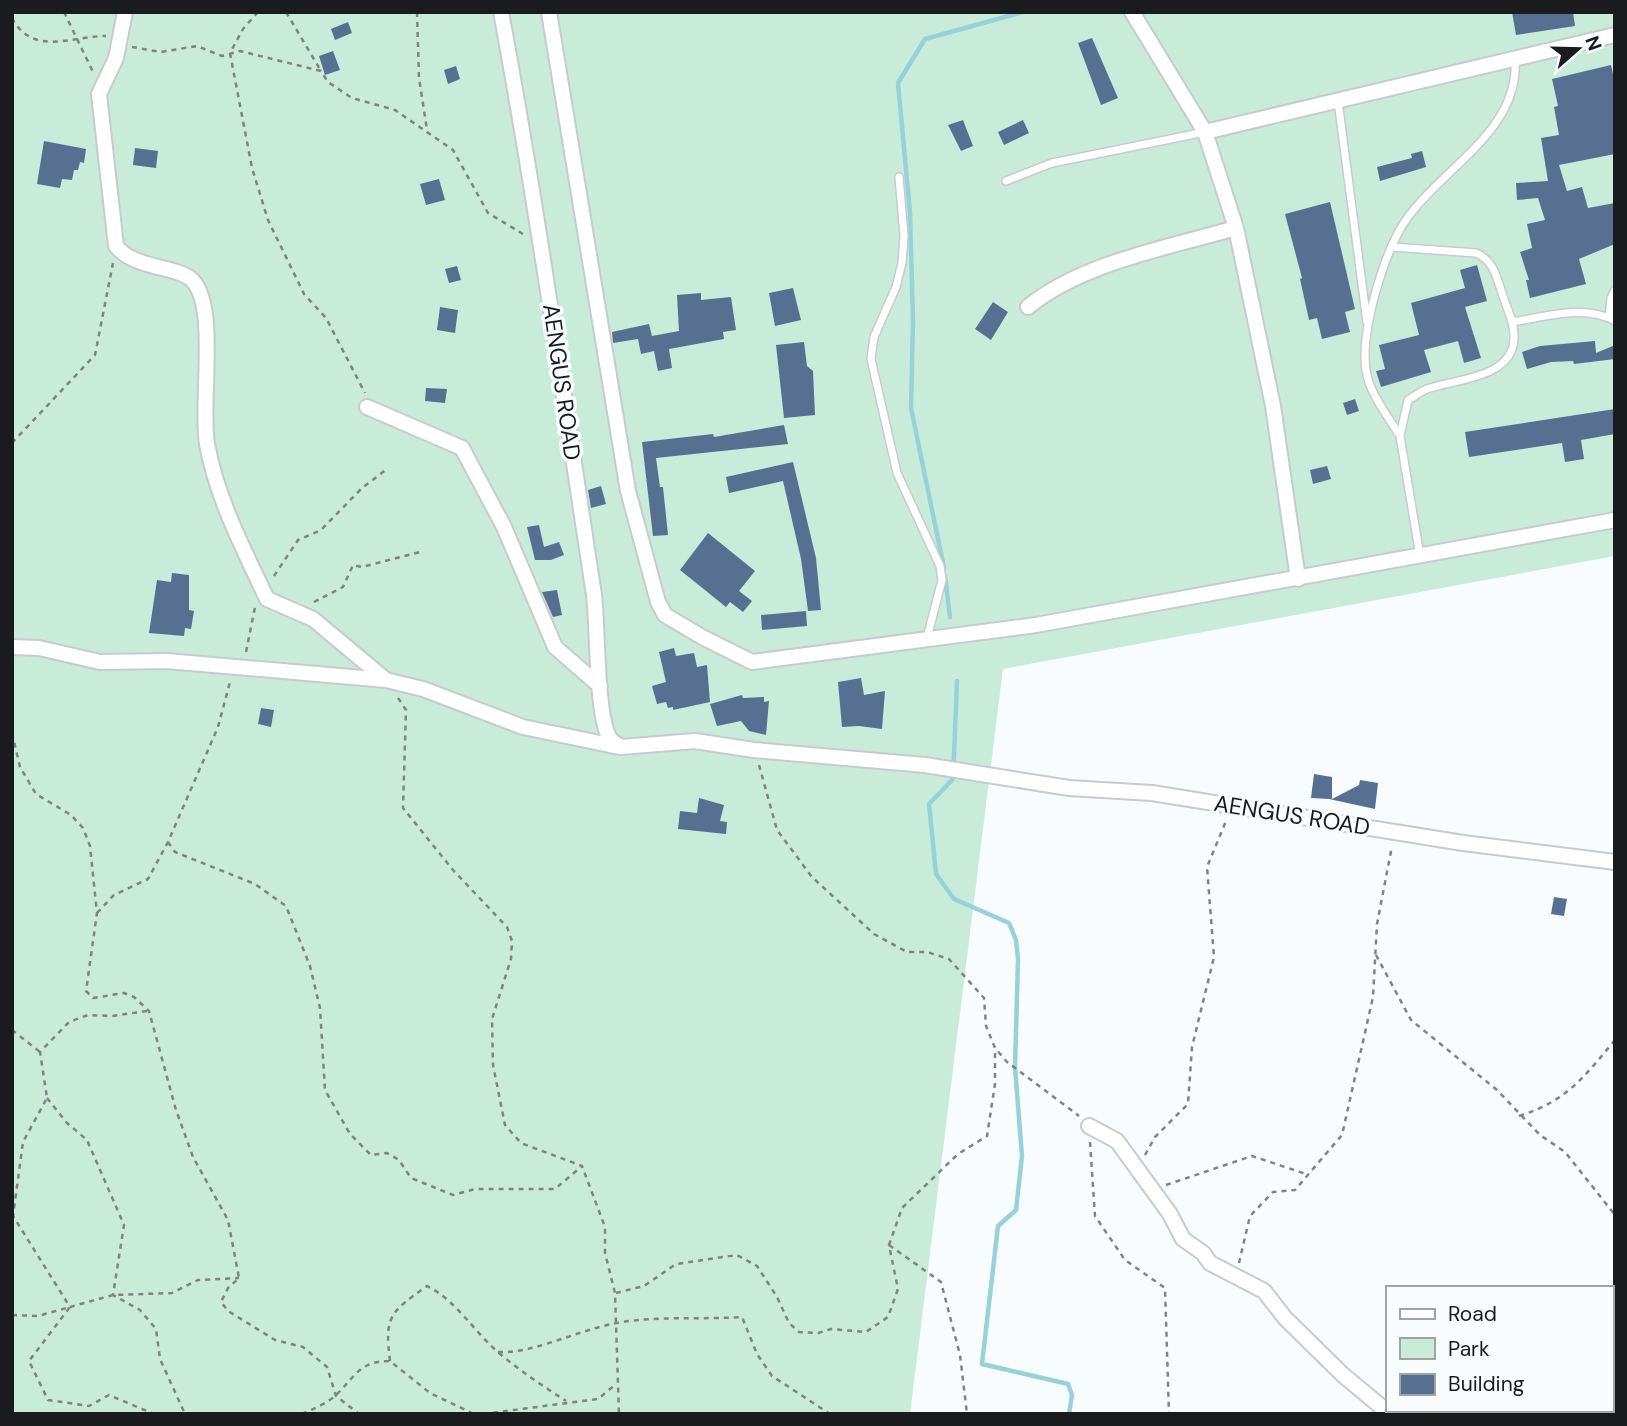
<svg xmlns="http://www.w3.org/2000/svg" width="1627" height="1426" viewBox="0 0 1627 1426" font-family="'DM Sans',sans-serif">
  <rect width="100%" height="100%" fill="#f9fcff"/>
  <path fill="#c8ecd9" d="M12,12H1615V556L1003,669L910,1414H12Z"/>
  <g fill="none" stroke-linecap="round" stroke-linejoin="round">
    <path stroke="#97d2d9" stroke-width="4.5" d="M944,568L911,408L913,321L910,213L898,83L925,39L1023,12
      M945,576L950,617
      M957,681L953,779L929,804L936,874L954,899L1009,923L1016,940L1018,959L1015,1067L1022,1156L1016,1210L998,1226L982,1364L1068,1384L1072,1395L1069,1414"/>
  </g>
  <path fill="#577091" d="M1512,12H1573L1575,26L1516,35Z
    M348,22L352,33L335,40L331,29Z
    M1092,38L1118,98L1101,105L1078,43Z
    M333,51L340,70L325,75L319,56Z
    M1611,65L1615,83V154L1559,165L1567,191L1582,187L1588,208L1615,203V244L1579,259L1586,284L1530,298L1526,280H1529L1520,252L1532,248L1527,224L1545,220L1538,198L1517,200L1516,183L1548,181L1541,138L1559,135L1554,107L1558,106L1552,79Z
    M456,66L460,79L448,84L444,70Z
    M963,120L973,146L961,151L948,125Z
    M1023,120L1029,133L1004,145L998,132Z
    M44,141L86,149L84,163L80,162L78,170H74L72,180L62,179L60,188L37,184Z
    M135,148L158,151L156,168L133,165Z
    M1422,151L1426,167L1380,181L1377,167L1412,158L1411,154Z
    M439,179L445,200L426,205L420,184Z
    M1330,202L1355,309L1345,312L1350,332L1322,339L1317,318L1309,320L1300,279L1302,278L1285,214Z
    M1477,265L1487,301L1465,307L1481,358L1464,363L1458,341L1424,350L1431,372L1381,387L1376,371L1385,369L1379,345L1419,335L1411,303L1465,288L1460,270Z
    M457,266L461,280L449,283L445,269Z
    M793,288L801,320L775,326L769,293Z
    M701,293V300L731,297L736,330L723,332L724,339L669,349L672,368L658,371L654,351L641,354L638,339L613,343L612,332L649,324L652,336L679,331L677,295Z
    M993,302L1008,312L991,340L975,329Z
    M440,307L458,310L455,333L437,330Z
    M1595,341L1596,353L1615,345V359L1574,364L1573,361L1551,362L1527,369L1522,352L1540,346Z
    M804,342L807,366L813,371L815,415L784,418L776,345Z
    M426,388L447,389L445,403L425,401Z
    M1355,399L1359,411L1347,415L1343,403Z
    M1615,409V434L1581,440L1584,459L1565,462L1562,443L1469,457L1465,432Z
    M784,425L788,444L656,458L660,487H663L668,535L653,536L642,442L713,434L714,437Z
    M793,462L816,558L821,610L808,611L801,559L783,481L729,493L726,477Z
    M1327,466L1331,479L1313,484L1310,470Z
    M601,486L606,504L591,508L588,490Z
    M539,525L544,547L559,542L564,555L551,560H535L527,527Z
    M708,533L755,571L739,591L752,601L743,612L730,602L726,607L680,570Z
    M172,573L189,575V610L194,611L191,629L185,628L184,636L149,633L157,580L171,582Z
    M557,590L562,615L553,617L542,592Z
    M806,611L807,626L762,630L761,615Z
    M674,648L676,656L694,653L697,667L707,665L710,702L673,710V707L668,708L666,702L657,704L652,686L666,682L659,652Z
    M861,678L864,695L885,691L882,729L859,726L842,727L838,682Z
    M742,695L743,698L764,697V702L769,701L766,735L749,731L741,721L717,726L710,704Z
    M261,708L274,710L271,727L258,724Z
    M1314,774L1332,777V799L1359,785L1360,780L1378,783L1375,809L1329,799L1311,798Z
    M699,798L724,805L720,821L727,822L726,834L678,829L680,811L697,813Z
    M1554,897L1567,899L1564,916L1551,914Z"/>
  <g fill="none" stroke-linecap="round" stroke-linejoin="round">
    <g stroke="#c8cbce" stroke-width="10">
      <path id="lane" d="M1338,101L1367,322
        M899,177L904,236L902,263L896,287L874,337L871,359L897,473L940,566L942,580L927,638
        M1006,181L1052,163L1205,132
        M1393,247L1476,253C1494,260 1497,279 1503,296C1507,309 1515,324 1514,338C1513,379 1454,379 1427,389C1421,391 1414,397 1408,400L1400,436L1420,556
        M1609,318L1611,298L1615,290
        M1512,322C1545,317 1584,304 1615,321
        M1400,436C1388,416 1369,393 1366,370C1360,331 1385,248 1408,217C1444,167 1520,130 1515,59"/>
    </g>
    <g stroke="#c8cbce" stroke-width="18">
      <path id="street" d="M125,12L116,58L99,94L116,246C135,270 178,265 193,281C218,308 200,406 207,444C217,499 244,550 267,599L313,619L386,680
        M501,12C537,206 564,400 594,595C598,628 596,712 609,737C612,742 616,744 621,747L695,741L754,750L925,765L1069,788L1152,793L1463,843L1615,862
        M549,12L628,491L658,602L665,615L702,637L752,662L1036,625L1615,520
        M1132,12L1205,132L1236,228L1273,406L1298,579
        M1205,132L1615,35
        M1028,307C1081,263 1170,247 1236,228
        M367,407L462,448L504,527L555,647L600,686
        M12,647L39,648L100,662L167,661L386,680L423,689L523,727L619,747
        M1089,1126L1117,1141L1170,1214L1183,1239L1203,1253L1210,1263L1264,1291L1285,1318L1343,1375L1390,1414"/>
    </g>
    <path stroke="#808284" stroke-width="2.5" stroke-dasharray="5 5" stroke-linecap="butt" d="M64,12L93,72
      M258,12L243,29L230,53L252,168L268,220L304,294L326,318L365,393
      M286,12L321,71
      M417,12L419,78L427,130
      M12,18C33,57 72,36 106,36
      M132,47L161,52L197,46L222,56L240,51L321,71L328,82L352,98L395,110L453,150L488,213L523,234
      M12,443L95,355L113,263
      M274,576L298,540L321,530L362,488L387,469
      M314,602L343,587L353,565L362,567L420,552
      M246,652L255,607
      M398,698L406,710L403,808L453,870L507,927L512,941L511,959L492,1019L493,1065L505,1125L521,1143L582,1166L605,1227V1253L615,1293L619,1414
      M12,733L20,767L36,794L71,815L83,828L90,846L97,913L86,991L93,998L124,993L134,997L149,1011L176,1110L193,1157L228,1220L239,1278L228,1288L221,1302L228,1311L275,1340L303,1347L327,1367L336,1396L359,1414
      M759,765L777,830L812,877L874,934L907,952H927L949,959L984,998L986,1026L995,1048L1007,1062L1079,1116
      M168,842L175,852L255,884L286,906L310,966L320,1008L325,1090L350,1134L371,1155L387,1153L399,1160L411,1178L453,1195L475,1189H555L582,1166
      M97,913L114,895L148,879L168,842L218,727L230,682
      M1376,955L1411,1020L1497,1090L1540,1135L1565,1152L1615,1215
      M147,1011L112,1016L88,1015L69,1022L40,1052L47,1098L23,1142L13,1216L70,1307L113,1295L172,1293L198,1280L239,1278
      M12,1030L40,1052
      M47,1098L67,1123L87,1140L124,1225L113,1295L140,1310L156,1329L160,1359L185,1414
      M1519,1116C1567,1101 1584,1077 1615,1040
      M1090,1142L1095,1216L1125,1260L1165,1288L1169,1414
      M1145,1155L1155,1137L1188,1104L1192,1047L1214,957L1207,867L1226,821
      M1166,1185L1252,1156L1309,1175
      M889,1245L941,1282L960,1355L967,1414
      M1239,1263L1250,1216L1273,1192L1295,1190L1342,1135L1373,997L1377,924L1392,846
      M616,1293L644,1286L676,1264L737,1255L757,1266L777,1297L789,1323L799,1332L818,1333L831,1329L866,1332L888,1317L898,1289L889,1245L902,1208L958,1154L987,1136L995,1084V1048
      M12,1315L38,1316L70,1307L29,1361L48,1400L89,1406L109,1395L154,1414
      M498,1352C532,1354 576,1331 612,1324C654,1315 699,1320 742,1317L757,1354L772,1376L830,1414
      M390,1361C384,1315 391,1312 427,1286C457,1301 473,1331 499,1353C520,1371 543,1386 566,1401
      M302,1414C313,1409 328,1403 336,1395C356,1376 359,1361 390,1361L430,1393L474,1414
      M483,1414L598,1399L616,1384"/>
    <use href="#lane" stroke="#fff" stroke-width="7"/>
    <use href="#street" stroke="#fff" stroke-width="14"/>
  </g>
  <g text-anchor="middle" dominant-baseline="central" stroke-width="7" stroke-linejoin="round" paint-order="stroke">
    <g font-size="23" fill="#1a1b1c" stroke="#f9fcff">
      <text transform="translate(562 382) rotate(82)">AENGUS ROAD</text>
      <text transform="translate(1292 815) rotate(9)">AENGUS ROAD</text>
    </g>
  </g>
  <rect width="1627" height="1426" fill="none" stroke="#1a1b1c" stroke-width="28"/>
  <rect x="1386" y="1286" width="228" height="126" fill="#f9fcff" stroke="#a0a2a4" stroke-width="2"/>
  <rect x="1400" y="1309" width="35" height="10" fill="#ffffff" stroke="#a0a2a4" stroke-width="2"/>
  <text x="1448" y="1321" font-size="21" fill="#1a1b1c">Road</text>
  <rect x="1400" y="1338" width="35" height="21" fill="#c8ecd9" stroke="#a0a2a4" stroke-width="2"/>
  <text x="1448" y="1356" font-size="21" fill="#1a1b1c">Park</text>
  <rect x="1400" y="1374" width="35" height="21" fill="#577091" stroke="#a0a2a4" stroke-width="2"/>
  <text x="1448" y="1391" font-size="21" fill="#1a1b1c">Building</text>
  <g transform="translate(1578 49) rotate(70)" stroke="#f9fcff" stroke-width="5" paint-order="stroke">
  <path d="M0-5L12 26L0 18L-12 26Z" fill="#1a1b1c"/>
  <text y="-10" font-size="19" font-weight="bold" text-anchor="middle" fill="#1a1b1c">N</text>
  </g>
</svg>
